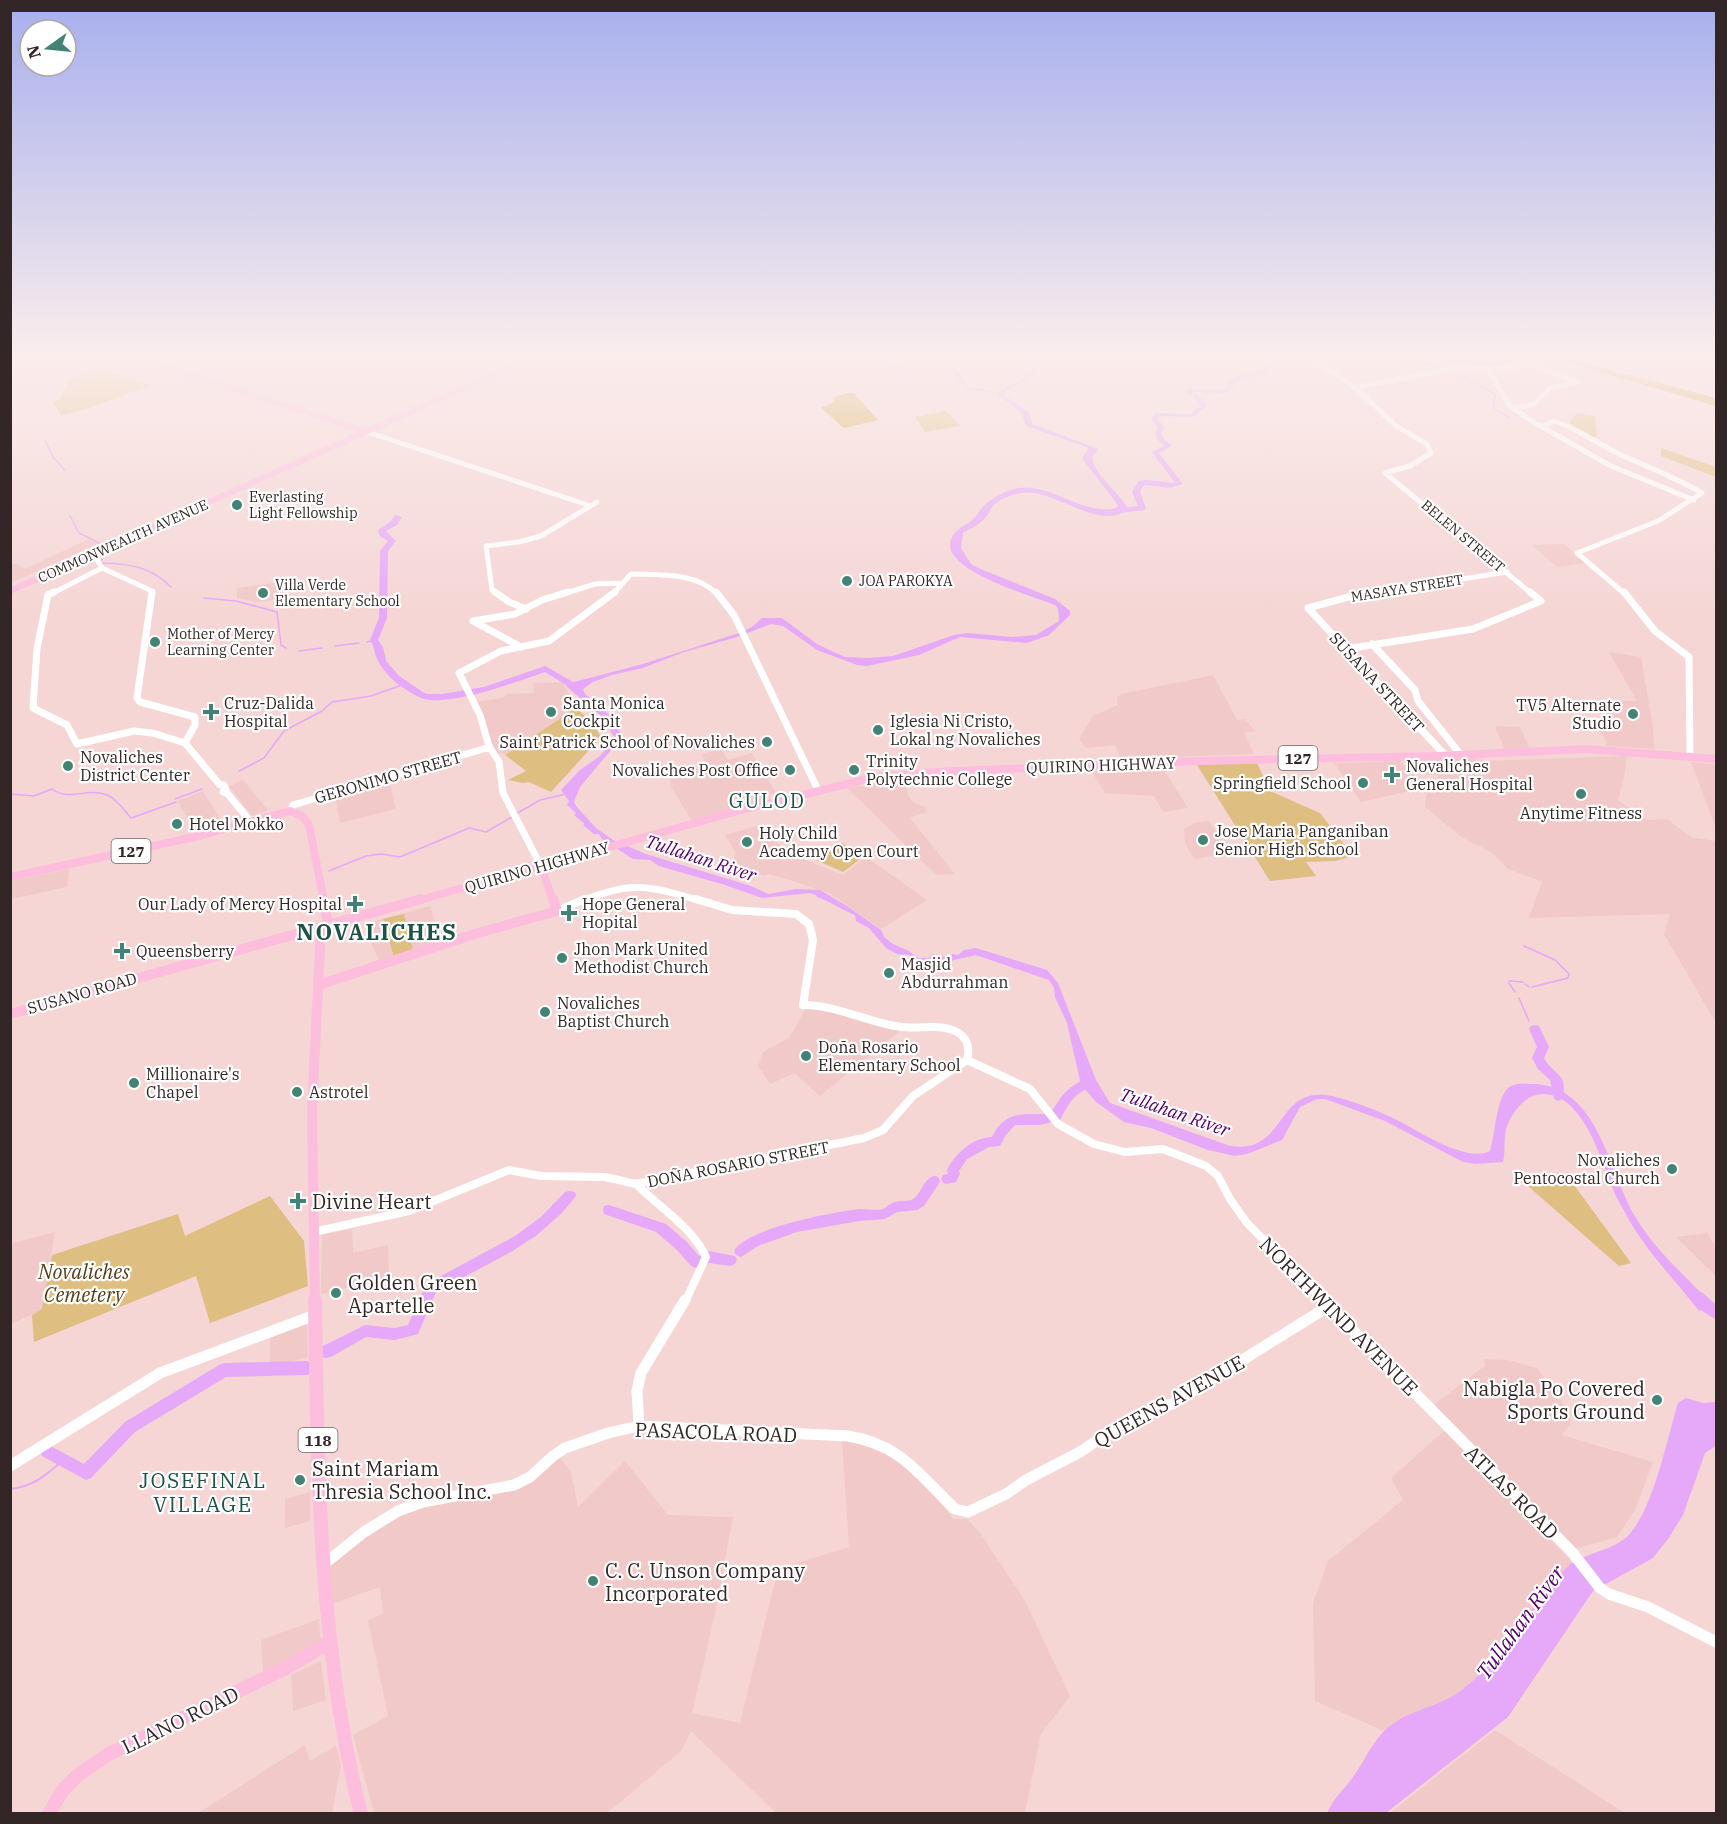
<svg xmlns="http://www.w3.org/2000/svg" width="1727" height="1824" viewBox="0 0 1727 1824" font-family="'IBM Plex Serif',serif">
  <rect width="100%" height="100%" fill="#f5d6d5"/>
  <path fill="#f1c9c8" d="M89,539L97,544L11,583L10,565L16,564L25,569Z
    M1564,544L1585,563L1557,567L1532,545Z
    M288,581V598L258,602L237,598V588Z
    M1609,652L1641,657L1653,728L1654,749L1607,746L1604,736L1595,728L1615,701H1637Z
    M1213,675L1237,720L1245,719L1255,731L1244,733L1254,754L1121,759L1115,745L1086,748L1079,739L1093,716L1118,705L1117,697L1121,694Z
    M563,682L576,708L505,755L501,752L496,755L490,746L475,702L503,698L506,694L534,693L533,683Z
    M1495,726L1520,727L1530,749L1505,750Z
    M721,749L728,760L752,753L776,793L764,796L766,801L691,820L672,788L669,778L707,766L701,754Z
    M1627,756L1625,773L1618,800L1648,820L1667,819L1691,837L1716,841V1023L1664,934L1670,914L1529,918L1542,882L1508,869L1491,852L1463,838L1425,807L1427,791L1437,789L1438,775H1426L1416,759L1475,758L1487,761Z
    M1400,761L1426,787L1361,802L1334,763Z
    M1691,762L1716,764V829Z
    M1162,767L1188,808L1163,812L1154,796L1105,793L1091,770Z
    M389,779L396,809L340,823L335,795Z
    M904,779L908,796L914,803L925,807L926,812L910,818L955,874L936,875L847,788Z
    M243,780L268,810L252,816L229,786Z
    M203,791L224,825L195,832L178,801Z
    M1209,821L1229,853L1194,859L1185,843L1184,829L1194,823Z
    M757,826L791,854L843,875L866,857L927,900L881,929L831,894L790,880L768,874L765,876L733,867L735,852L725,835Z
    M69,869L67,887L11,899V881Z
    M430,906L441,942L380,962L369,940L368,923Z
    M808,1004L902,1029L820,1096L794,1073L770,1084L758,1066L763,1052L790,1037Z
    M352,1229L353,1253L388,1245L389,1278L321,1294L322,1235Z
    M55,1232L42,1310L11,1324L10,1257L13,1243Z
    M1707,1233L1716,1247V1276L1676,1237Z
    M307,1324L308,1357L270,1367V1334Z
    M1483,1359L1508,1360L1537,1368L1570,1413V1424L1562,1435L1653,1462L1635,1510L1617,1537L1574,1549L1432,1406L1486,1365Z
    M1444,1431L1573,1563L1564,1569L1495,1659L1464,1689L1443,1702L1396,1721L1384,1731L1315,1701L1313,1603L1328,1561L1403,1500L1391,1478Z
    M842,1440L863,1441L905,1465L934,1495L953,1519H967L980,1533L1024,1599L1070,1696L1041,1734L1025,1813H776L691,1731L681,1751L607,1813H374L353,1735L388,1716L368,1620L383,1614L380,1587L332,1604L329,1564L393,1515L525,1482L559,1456L571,1472L578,1507L625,1461L668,1515L733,1517L715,1614L692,1713L740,1723L778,1569L849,1547Z
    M310,1492V1521L285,1528V1499Z
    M319,1619L321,1645L263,1672L261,1640Z
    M321,1661L326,1700L293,1711L291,1675Z
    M1495,1730L1625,1813H1390Z
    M305,1745L310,1761L336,1746L341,1765L332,1813H198Z"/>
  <path fill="#dfbe81" d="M98,368L151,385L87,409L61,415L53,402L60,399L68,382Z
    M946,411L960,426L925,432L915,417Z
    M1577,413L1595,416L1597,436L1594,437L1569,423Z
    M1661,448L1716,467V477L1661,456Z
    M576,708L594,724L601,737L551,792L529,782L523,783L508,780L526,771L505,755Z
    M1257,763L1270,791L1320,813L1353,856L1335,861L1306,862L1316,876L1270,881L1197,765Z
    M843,843L863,857L843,872L816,860Z
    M404,914L413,950L394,957L383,919Z
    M1569,1178L1631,1263L1619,1266L1528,1186Z
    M270,1196L304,1241L308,1286L210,1323L196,1276L34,1342L32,1315L42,1309L52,1255L178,1214L185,1236Z"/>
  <path fill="#d3a33f" d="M1552,358H1566L1716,398V406Z
    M847,393H854L878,420L844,428L821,408L834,402V397Z"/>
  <path fill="#e6a8f8" d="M846,358L909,367L916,371L951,368H955L969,387L998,393L1032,373L1034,365L1018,358H1027L1038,362C1040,377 1016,384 1005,391V396L1030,413L1032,424L1096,448L1097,451L1092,457C1093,474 1119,492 1128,509C1099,533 1053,487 1022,493C1013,494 999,499 993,506C989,511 988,516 982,521C977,526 969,529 963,533L961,548L971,564L978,568L1055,599L1070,611V615L1049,635L1027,643L960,637L919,655L867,666L857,665L817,650L783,626L771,624L734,638L684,652L643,668L612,675L593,682L583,689L585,694L614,719L622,737L580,787L574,802L576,806L596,828L613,840L646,854L751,886L768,894L796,889L820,890L847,906L881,930L884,937L893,944L909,951L918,958H929L932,954L949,958L952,954L958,955L964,950L976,948L1047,970L1058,983L1096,1080L1110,1103L1230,1146C1288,1155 1274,1084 1332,1096C1352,1101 1374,1109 1393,1118C1416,1129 1466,1164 1490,1151C1495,1134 1496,1102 1507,1089C1513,1082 1525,1084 1533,1084C1599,1085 1609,1174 1636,1218C1655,1250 1686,1277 1712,1304L1699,1311C1676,1281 1648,1253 1629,1220C1625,1212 1620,1204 1616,1196C1602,1165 1585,1093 1542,1094C1525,1095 1513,1111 1507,1126C1503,1136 1506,1151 1503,1162L1475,1164L1463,1162L1385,1121L1325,1099H1317L1300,1107L1282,1140L1247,1154L1235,1156L1208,1150L1151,1128L1124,1122L1096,1102L1081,1085L1067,1023L1055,997L1054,988L1049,980L976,955L937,964L920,963L909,955L897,954L886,948L869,928L856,921L855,915C842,910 831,902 817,897L816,895L810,893L762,898L725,885L659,866L650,860L633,859L602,839L599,834H594L583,825L585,824L574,815L576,813L567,805L569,801L561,790L580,770L600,756L614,737L601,716L566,686L570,683L643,664L739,633L752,627L762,618H782L817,644L836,653L845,657L867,658L893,656L954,635L968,633L1012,637L1036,635L1059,621L1058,608L1055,605C1037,597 925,567 955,533C959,528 965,525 970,522C976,517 978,513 982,508C989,499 1007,490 1018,488C1052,483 1083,516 1116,508L1118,506L1115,501L1083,460V457L1089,448L1026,426L1021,413L996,393L971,390L959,381L951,370L915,372Z
    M1686,1398L1703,1403L1716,1402V1446L1705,1453L1683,1515L1668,1539L1653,1558L1593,1591L1508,1717L1386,1813L1327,1814C1333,1798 1344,1790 1353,1777C1366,1759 1375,1735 1394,1723C1415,1708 1441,1707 1463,1689C1504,1656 1528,1609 1563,1571C1578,1554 1605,1553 1623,1540C1652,1519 1667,1438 1678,1403Z"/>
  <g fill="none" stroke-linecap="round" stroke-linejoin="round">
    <path stroke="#e6a8f8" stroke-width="1.5" d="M1436,365L1445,368
      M1452,371L1495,394L1494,409L1509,417
      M45,440L53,457L65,470
      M70,516L79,533L99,543
      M102,554V560
      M102,563C130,564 150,566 171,587
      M204,598L236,601L277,612L281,645L286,648
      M367,642L374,640
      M335,646L359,643
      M299,651L322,648
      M239,771L264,758L284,731L322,711L332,702L371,696L405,684
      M10,794L34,796L52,789C70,802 88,787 107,795C117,799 124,810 131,818L176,802
      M175,799L202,789
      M516,814L540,800L566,794
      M329,871L366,856L381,854L400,857L469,828L486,832L512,817
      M1524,946L1555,960L1569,974L1568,978L1532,987
      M1509,981L1523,982
      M1509,983L1515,992
      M1525,984L1529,987
      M1519,998L1529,1021"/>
    <path stroke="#e6a8f8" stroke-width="2" d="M10,1489C32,1487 47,1475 63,1460"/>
    <path fill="#e6a8f8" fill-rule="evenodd" d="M1291,358H1300L1275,364L1267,373L1236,382L1231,384L1234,389L1226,393L1193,392L1197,394L1207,406L1193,417L1160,416L1158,419L1165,428L1161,432L1163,438L1172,446L1159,453L1183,484L1170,488L1144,485L1140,492L1146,508L1145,510L1111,514V510L1138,506L1132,492L1139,481L1147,480L1175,483L1152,452L1164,446L1158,440L1155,432L1158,428L1151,419L1156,413L1190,414L1200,406L1193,396L1185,392L1188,389H1225L1227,388L1225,384L1237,377L1262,370L1271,362Z
      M1388,358H1410L1417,362L1436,363L1448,359L1496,362L1510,358H1517L1497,366L1448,363L1436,367Z
      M395,515L402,517L397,525L386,531L396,541L388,551L387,618L378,640L383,647L386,661L399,676L426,694H442L484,687L545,666L573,682L582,684V688L566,685L545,672C516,682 453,706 424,699C414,696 400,686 392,679C388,675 381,667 378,661C374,653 375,648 370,640L379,618L380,551L388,541L380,536L378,530L391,521Z
      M1535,1025L1539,1026L1549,1047L1544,1058C1552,1074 1570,1074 1562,1099L1558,1101L1554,1099L1550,1080L1538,1069L1532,1058L1537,1047L1529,1029L1531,1026Z
      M1088,1078L1092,1080L1094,1083C1090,1088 1083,1090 1077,1095C1069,1102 1065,1111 1060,1120L1040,1125H1015L1006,1135L1000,1146L989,1147L967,1159L959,1171L960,1174L956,1182L947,1184L943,1183L941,1179L943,1175L948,1174L947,1170C955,1154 973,1137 992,1137C1006,1109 1024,1115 1051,1114C1059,1097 1069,1085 1088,1078Z
      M934,1176L938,1177L940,1181L938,1185L924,1206L917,1210L897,1212L885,1219L859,1221L797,1232L758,1246L741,1257L736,1255L734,1251C746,1228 834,1212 859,1209C866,1209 876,1211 883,1209C887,1207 890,1203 895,1202C900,1200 908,1202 913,1199C922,1193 923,1179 934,1176Z
      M570,1191L575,1192L576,1196L562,1213L537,1235L511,1252L436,1292L418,1334L395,1340L366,1337L331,1357L326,1358L321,1357L319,1352L321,1347L365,1325L395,1328L408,1325L426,1284L515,1236L541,1217L565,1192Z
      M609,1205L666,1224L687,1242L699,1256L703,1255L709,1251L735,1256L737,1260L735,1264L730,1266L709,1263L703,1267L696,1268L691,1266L677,1250L656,1232L604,1214L603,1210L604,1206Z
      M1698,1291L1703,1293L1716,1305V1319C1707,1316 1695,1306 1691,1297L1693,1293Z
      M307,1361L312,1363L314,1368L312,1373L307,1375L226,1377L135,1432L91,1478L86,1480L42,1456L40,1451L42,1446L47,1444L84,1464L125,1422L219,1365L224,1363Z"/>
    <path stroke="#fff" stroke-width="5" d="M1310,358L1355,387L1396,426L1427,444L1431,453L1410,466L1385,473
      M1488,369L1509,405L1530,420L1611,466L1694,500
      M1353,388L1461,367L1503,369L1528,363L1577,382
      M1512,408L1532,405L1550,388L1575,383
      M1542,427L1554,421C1578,429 1598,444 1621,455C1649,467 1676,478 1702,493L1658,521L1577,553L1625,594
      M364,431L591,506
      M1385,473L1532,594
      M87,551L95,556L102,568
      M102,568L152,591V594
      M51,594L102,568
      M497,594L492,590L486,546L519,542L541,536L597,502
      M563,594L595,584L623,583
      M613,594L631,574C658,575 697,572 717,594
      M1367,594L1507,572"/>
    <path stroke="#fff" stroke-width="7" d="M54,592L48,595L37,648L33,708L67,725L77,744L134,731L153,733L185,743L220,785H224L227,793
      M152,592L137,698L140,702L195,717V725L185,743
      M495,592L509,602L526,609
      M716,592L734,615L818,790
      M1377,592L1352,596L1308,608L1445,755
      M1624,592L1655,631L1689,657L1690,757
      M473,621L515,614L542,600L568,592
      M473,621L521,647
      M1372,644L1415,690L1418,701L1461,755
      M1346,649L1473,629L1541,601L1530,592
      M223,792L227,793L250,821
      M290,811L293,805L490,747
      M541,866L503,793L499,762L489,746L480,715L459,673L501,651L549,641L615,592
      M582,901C632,880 650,886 701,901"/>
    <path stroke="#fff" stroke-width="8" d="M696,899L732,910L796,914L809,924L813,940L803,1005C838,1005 868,1023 902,1027C920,1029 940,1023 957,1032C968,1038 970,1049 967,1060
      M557,911L585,899
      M967,1060L1030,1089L1058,1124L1094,1144L1125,1152L1163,1149L1206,1166L1218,1176L1230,1199L1247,1223L1325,1302
      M636,1184C659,1207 692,1227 706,1257L685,1302
      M313,1232L409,1211L509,1170L541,1176L605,1177L636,1184L864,1138L883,1130L913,1096L967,1060"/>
    <path stroke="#fff" stroke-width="11" d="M1323,1300L1572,1552L1600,1588L1609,1594L1648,1607L1716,1642
      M639,1426L637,1391L641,1373L685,1300
      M10,1466L160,1373L315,1315
      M323,1565L364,1532L398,1511L423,1502L514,1485L530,1477L553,1456L565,1448L608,1433L639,1426L848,1436C902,1445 918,1474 955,1509L968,1512L1006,1494L1026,1480L1080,1452L1129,1419L1172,1404L1329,1306"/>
    <path stroke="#fdbede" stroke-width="6" d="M137,358L364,431
      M10,591L531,358"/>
    <path stroke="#fdbede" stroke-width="8" d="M541,866L553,901
      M10,877L199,836L290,811L302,816L309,825L324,901
      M416,901L745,809L875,777L953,771L1201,761L1437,756L1586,749L1716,759"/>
    <path stroke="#fdbede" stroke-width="10" d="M323,899L328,924
      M318,985L478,933L557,911L553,899
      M10,1014L421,899
      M315,1302L312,1110L321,927"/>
    <path stroke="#fdbede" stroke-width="14" d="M315,1300C318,1473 318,1646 361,1814
      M49,1814L62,1791L78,1775L107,1755L286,1668L327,1644"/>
  </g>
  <linearGradient id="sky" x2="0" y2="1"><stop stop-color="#a7afee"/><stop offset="0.58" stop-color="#faedec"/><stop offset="1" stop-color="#faedec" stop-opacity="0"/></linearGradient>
  <rect width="1727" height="613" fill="url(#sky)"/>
  <g fill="#428373" stroke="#fff" stroke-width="2">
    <circle cx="237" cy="505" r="6"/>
    <circle cx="847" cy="581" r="6"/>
    <circle cx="263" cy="593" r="6"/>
    <circle cx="155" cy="642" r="6"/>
    <path d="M208 703h6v6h6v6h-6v6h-6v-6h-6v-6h6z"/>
    <circle cx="551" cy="712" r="6"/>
    <circle cx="1633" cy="714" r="6"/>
    <circle cx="878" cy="730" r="6"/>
    <circle cx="767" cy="742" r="6"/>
    <circle cx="68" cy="766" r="6"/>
    <circle cx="790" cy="770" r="6"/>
    <circle cx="854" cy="770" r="6"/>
    <path d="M1389 766h6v6h6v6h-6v6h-6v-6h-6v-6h6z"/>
    <circle cx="1363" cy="783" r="6"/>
    <circle cx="1581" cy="794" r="6"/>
    <circle cx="177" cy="824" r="6"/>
    <circle cx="1203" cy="840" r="6"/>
    <circle cx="747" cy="842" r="6"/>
    <path d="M352 895h6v6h6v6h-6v6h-6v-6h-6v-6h6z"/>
    <path d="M566 904h6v6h6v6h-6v6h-6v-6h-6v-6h6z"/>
    <path d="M119 942h6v6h6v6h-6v6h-6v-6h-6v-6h6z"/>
    <circle cx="562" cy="958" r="6"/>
    <circle cx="889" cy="973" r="6"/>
    <circle cx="545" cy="1012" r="6"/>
    <circle cx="806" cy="1056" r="6"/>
    <circle cx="134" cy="1083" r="6"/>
    <circle cx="297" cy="1092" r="6"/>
    <circle cx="1672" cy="1169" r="6"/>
    <path d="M295 1192h6v6h6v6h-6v6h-6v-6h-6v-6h6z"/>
    <circle cx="336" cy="1293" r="6"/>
    <circle cx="1657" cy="1400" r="6"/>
    <circle cx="300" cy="1480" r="6"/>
    <circle cx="593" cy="1581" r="6"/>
  </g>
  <g text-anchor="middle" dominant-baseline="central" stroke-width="4.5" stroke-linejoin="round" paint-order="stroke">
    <g font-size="14" fill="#322726" stroke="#fff" text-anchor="start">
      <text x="249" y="497">Everlasting<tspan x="249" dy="16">Light Fellowship</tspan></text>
      <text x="859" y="581">JOA PAROKYA</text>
      <text x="275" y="585">Villa Verde<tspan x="275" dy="16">Elementary School</tspan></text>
      <text x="167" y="634">Mother of Mercy<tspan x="167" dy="16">Learning Center</tspan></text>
    </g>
    <g font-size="14" fill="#322726" stroke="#fff">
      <text transform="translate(1463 536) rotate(40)">BELEN STREET</text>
      <text transform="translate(123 541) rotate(-24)">COMMONWEALTH AVENUE</text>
      <text transform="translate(1407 588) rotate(-9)">MASAYA STREET</text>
    </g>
    <g fill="#fff" stroke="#706867" stroke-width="1.5">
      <rect x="1278.5" y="746" width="39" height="24" rx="4.5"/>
      <rect x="111.5" y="839" width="39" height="24" rx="4.5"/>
      <rect x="298.5" y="1428" width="39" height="24" rx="4.5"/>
    </g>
    <g font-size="15" font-weight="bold" fill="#322726">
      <text x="1298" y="758">127</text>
      <text x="131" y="851">127</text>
      <text x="318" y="1440">118</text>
    </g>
    <g font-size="16" fill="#322726" stroke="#fff">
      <text transform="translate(1377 682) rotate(47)">SUSANA STREET</text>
      <text transform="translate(1101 765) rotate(-2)">QUIRINO HIGHWAY</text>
      <text transform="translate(388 777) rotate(-16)">GERONIMO STREET</text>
      <text transform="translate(537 867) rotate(-16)">QUIRINO HIGHWAY</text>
      <text transform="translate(82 993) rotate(-16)">SUSANO ROAD</text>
      <text transform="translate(738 1164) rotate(-11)">DOÑA ROSARIO STREET</text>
    </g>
    <g font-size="16" fill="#322726" stroke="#fff" text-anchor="start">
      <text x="224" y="703">Cruz-Dalida<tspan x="224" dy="18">Hospital</tspan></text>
      <text x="563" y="703">Santa Monica<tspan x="563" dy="18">Cockpit</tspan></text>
      <text x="1621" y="705" text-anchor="end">TV5 Alternate<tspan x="1621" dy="18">Studio</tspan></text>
      <text x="890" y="721">Iglesia Ni Cristo,<tspan x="890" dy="18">Lokal ng Novaliches</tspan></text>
      <text x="755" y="742" text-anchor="end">Saint Patrick School of Novaliches</text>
      <text x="80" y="757">Novaliches<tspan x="80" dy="18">District Center</tspan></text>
      <text x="866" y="761">Trinity<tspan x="866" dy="18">Polytechnic College</tspan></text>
      <text x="1406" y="766">Novaliches<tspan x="1406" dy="18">General Hospital</tspan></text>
      <text x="778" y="770" text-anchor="end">Novaliches Post Office</text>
      <text x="1351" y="783" text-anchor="end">Springfield School</text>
      <text x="1581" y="813" text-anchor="middle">Anytime Fitness</text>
      <text x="189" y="824">Hotel Mokko</text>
      <text x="1215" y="831">Jose Maria Panganiban<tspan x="1215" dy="18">Senior High School</tspan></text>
      <text x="759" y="833">Holy Child<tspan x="759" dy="18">Academy Open Court</tspan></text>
      <text x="342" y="904" text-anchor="end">Our Lady of Mercy Hospital</text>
      <text x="582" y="904">Hope General<tspan x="582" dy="18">Hopital</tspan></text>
      <text x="574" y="949">Jhon Mark United<tspan x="574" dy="18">Methodist Church</tspan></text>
      <text x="136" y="951">Queensberry</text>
      <text x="901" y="964">Masjid<tspan x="901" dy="18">Abdurrahman</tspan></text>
      <text x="557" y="1003">Novaliches<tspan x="557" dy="18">Baptist Church</tspan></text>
      <text x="818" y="1047">Doña Rosario<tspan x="818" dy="18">Elementary School</tspan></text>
      <text x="146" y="1074">Millionaire's<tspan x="146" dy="18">Chapel</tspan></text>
      <text x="309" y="1092">Astrotel</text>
      <text x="1660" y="1160" text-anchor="end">Novaliches<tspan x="1660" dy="18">Pentocostal Church</tspan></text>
    </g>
    <g font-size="18" font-style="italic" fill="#530066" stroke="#fff">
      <text transform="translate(701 858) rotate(18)">Tullahan River</text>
      <text transform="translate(1175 1112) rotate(19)">Tullahan River</text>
    </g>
    <g font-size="20" letter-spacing="1.5" fill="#1d5246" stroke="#fff">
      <text x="767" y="800">GULOD</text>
    </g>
    <g font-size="20" fill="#322726" stroke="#fff" text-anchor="start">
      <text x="312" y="1201">Divine Heart</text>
      <text x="348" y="1282">Golden Green<tspan x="348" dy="23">Apartelle</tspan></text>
      <text x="1645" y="1388" text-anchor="end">Nabigla Po Covered<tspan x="1645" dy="23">Sports Ground</tspan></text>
      <text x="312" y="1468">Saint Mariam<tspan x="312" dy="23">Thresia School Inc.</tspan></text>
      <text x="605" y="1570">C. C. Unson Company<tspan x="605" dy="23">Incorporated</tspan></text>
    </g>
    <g font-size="20" font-style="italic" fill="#544017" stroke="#fff">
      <text x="84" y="1271">Novaliches<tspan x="84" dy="23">Cemetery</tspan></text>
    </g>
    <g font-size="20" fill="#322726" stroke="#fff">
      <text transform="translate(1339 1316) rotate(45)">NORTHWIND AVENUE</text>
      <text transform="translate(1169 1401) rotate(-29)">QUEENS AVENUE</text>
      <text transform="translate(716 1432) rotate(2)">PASACOLA ROAD</text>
      <text transform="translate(1512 1492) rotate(45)">ATLAS ROAD</text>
      <text transform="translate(180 1720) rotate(-26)">LLANO ROAD</text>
    </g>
    <g font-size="21" letter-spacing="1.5" fill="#1d5246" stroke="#fff">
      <text x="203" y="1480">JOSEFINAL<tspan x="203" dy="24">VILLAGE</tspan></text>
    </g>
    <g font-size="21" font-style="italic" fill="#530066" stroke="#fff">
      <text transform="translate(1520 1622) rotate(-54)">Tullahan River</text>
    </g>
    <g font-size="22" font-weight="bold" letter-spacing="1.5" fill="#1d5246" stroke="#fff">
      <text x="377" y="931">NOVALICHES</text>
    </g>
  </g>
  <rect width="1727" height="1824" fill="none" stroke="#322726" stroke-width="24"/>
  <g transform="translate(48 48) rotate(255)"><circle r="28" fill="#ffffff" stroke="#ada9a8" stroke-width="1.5"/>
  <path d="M0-4.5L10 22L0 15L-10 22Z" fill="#428373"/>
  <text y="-9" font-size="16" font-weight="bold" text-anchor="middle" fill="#322726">N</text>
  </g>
</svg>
